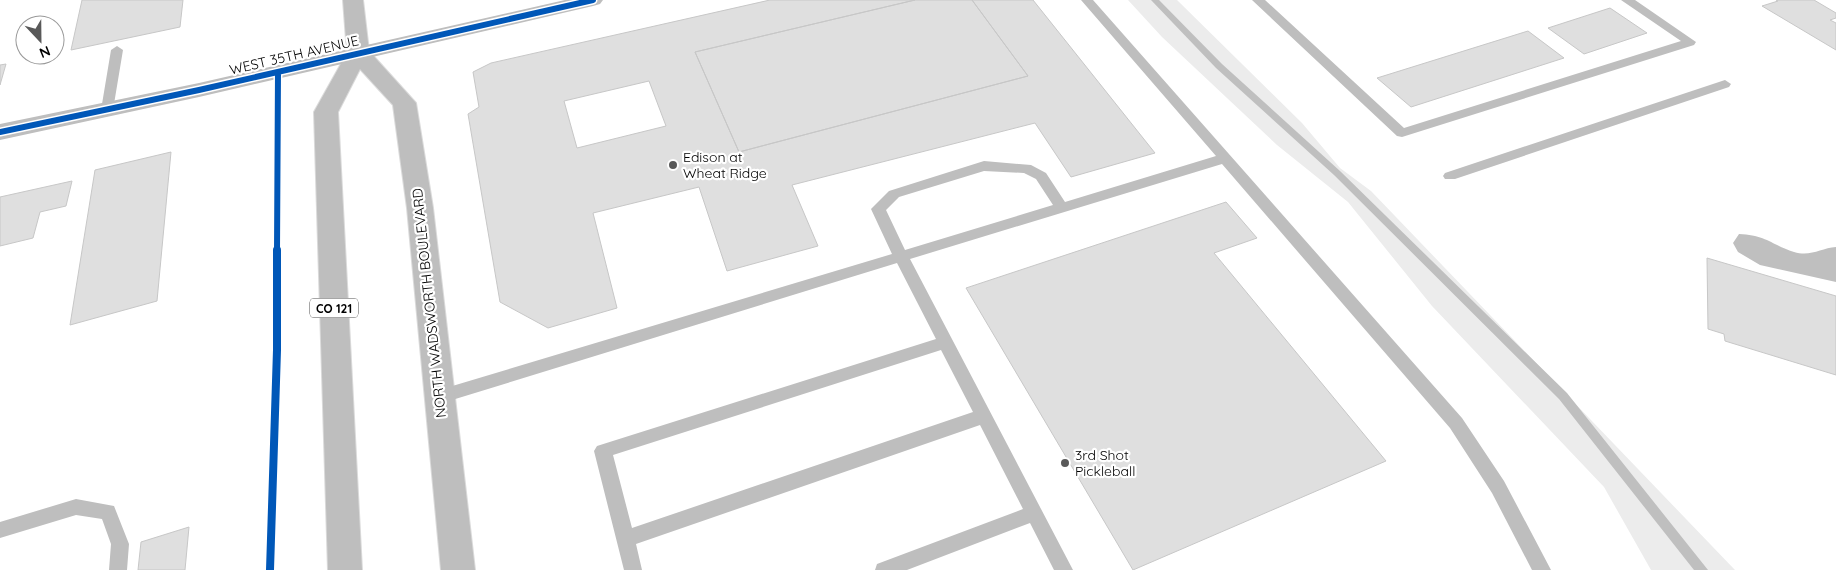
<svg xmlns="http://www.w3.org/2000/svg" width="1836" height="570" viewBox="0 0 1836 570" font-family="Quicksand,sans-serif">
  <rect width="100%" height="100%" fill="#fff"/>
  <path fill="#ececec" d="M1128,0H1177L1302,123L1340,168L1371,191L1735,570H1651L1604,487L1432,306L1348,202L1277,145L1162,37Z"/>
  <path fill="#bfbfbf" d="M1739,234C1766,235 1772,245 1794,252C1811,257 1821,248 1836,247V282L1760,265L1738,252L1733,243Z"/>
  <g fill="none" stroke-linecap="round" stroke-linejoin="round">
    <path fill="#bfbfbf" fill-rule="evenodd" d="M1151,0H1159L1222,64L1340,171L1567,393L1708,570H1694L1559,399L1334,175L1216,68Z"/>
  </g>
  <path fill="#dfdfdf" stroke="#c7c7c7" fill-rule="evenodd" d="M82,0H183L180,27L71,50Z
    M770,0H915L695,52L739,152L1028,76L972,0H1033L1155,153L1071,177L1035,123L792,185L818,246L727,271L699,187L593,213L617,308L548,328L500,302L468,114L479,107L473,72L491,63ZM649,81L666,126L577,148L564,101Z
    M915,0H972L1028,76L739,152L695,52Z
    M1776,0H1814L1836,13V18L1830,20L1836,23V50L1762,6L1778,1Z
    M1610,8L1647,33L1584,54L1548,28Z
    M1528,31L1564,58L1411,107L1377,78Z
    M6,64L0,85V65Z
    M171,152L157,301L70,325L95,170Z
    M72,181L66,206L40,212L33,238L0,246V197Z
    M1226,202L1257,238L1214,253L1386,461L1133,570L966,288Z
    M1707,258L1836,296V375L1725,341L1724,334L1708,329Z
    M189,527L185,570H138L141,542Z"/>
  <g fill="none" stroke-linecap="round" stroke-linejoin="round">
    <g stroke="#dbdbdb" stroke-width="2">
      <path id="primary" d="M343,0H363L369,51L416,103L433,208L475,570H441L407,208L393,105L360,69L338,112L362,570H328L314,112L347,53Z"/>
    </g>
    <path fill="#bebebe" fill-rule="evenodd" d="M1081,0H1093L1462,418L1504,481L1551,570H1532L1492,493L1450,428L1222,164L910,259L1073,570H1054L1030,523L907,570H875L877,564L1023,509L980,425L636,544L642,570H624L594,451L597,446L936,339L897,263L439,404L433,402L431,397L433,392L439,390L892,254L871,209L889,191L984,161L1031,165L1046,173L1065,202L1216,156ZM984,171L1024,173L1036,179L1053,205L905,250L886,210L899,197ZM941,350L973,412L632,528L613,455Z
      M1252,0H1265L1404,128L1681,41L1621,0H1635L1696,42L1694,45L1402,137L1397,136Z
      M117,46L123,50L113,110L107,114L101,110L111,50Z
      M1725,80L1731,84L1729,87L1455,179H1445L1443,176L1445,173Z
      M76,499L114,506L129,544L127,570H109L111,544L102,519L76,515L0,538V522Z"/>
    <path fill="#bebebe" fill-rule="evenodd" d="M565,0H603L600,4L593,6L199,97L0,140V124L199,83Z"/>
    <use href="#primary" fill="#bebebe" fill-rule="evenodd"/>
    <g stroke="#fff" stroke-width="9">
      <path id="cycleway-far1" d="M0,132L199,90L593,0
        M277,251L278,72"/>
    </g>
    <g stroke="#fff" stroke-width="11">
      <path id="cycleway" d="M270,570L277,350V250"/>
    </g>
    <use href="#cycleway-far1" stroke="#0057b8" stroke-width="6"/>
    <use href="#cycleway" stroke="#0057b8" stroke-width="8"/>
  </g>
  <g fill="#595959" stroke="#fff" stroke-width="2">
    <circle cx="673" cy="165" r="5"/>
    <circle cx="1065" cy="463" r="5"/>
  </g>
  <g text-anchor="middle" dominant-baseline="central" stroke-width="4.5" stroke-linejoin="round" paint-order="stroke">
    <rect fill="#fff" stroke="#4c4c4c" stroke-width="1" x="310" y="298.5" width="48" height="19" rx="4"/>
    <g font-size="12" font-weight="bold" fill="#000">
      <text x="334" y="308">CO 121</text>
    </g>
    <g font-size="14" fill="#000" stroke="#fff">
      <text transform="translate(294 55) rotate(-13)">WEST 35TH AVENUE</text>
      <text transform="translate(429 303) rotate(-96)">NORTH WADSWORTH BOULEVARD</text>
    </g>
    <g font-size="14" fill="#000" stroke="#fff" text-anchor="start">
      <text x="683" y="157">Edison at<tspan x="683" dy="16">Wheat Ridge</tspan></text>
      <text x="1075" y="455">3rd Shot<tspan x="1075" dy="16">Pickleball</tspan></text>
    </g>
  </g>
  <g transform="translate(40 40) rotate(158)"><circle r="24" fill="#ffffff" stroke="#999999"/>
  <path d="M0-4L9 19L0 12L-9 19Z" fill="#595959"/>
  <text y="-8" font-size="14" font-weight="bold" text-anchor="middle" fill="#000000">N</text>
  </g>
</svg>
